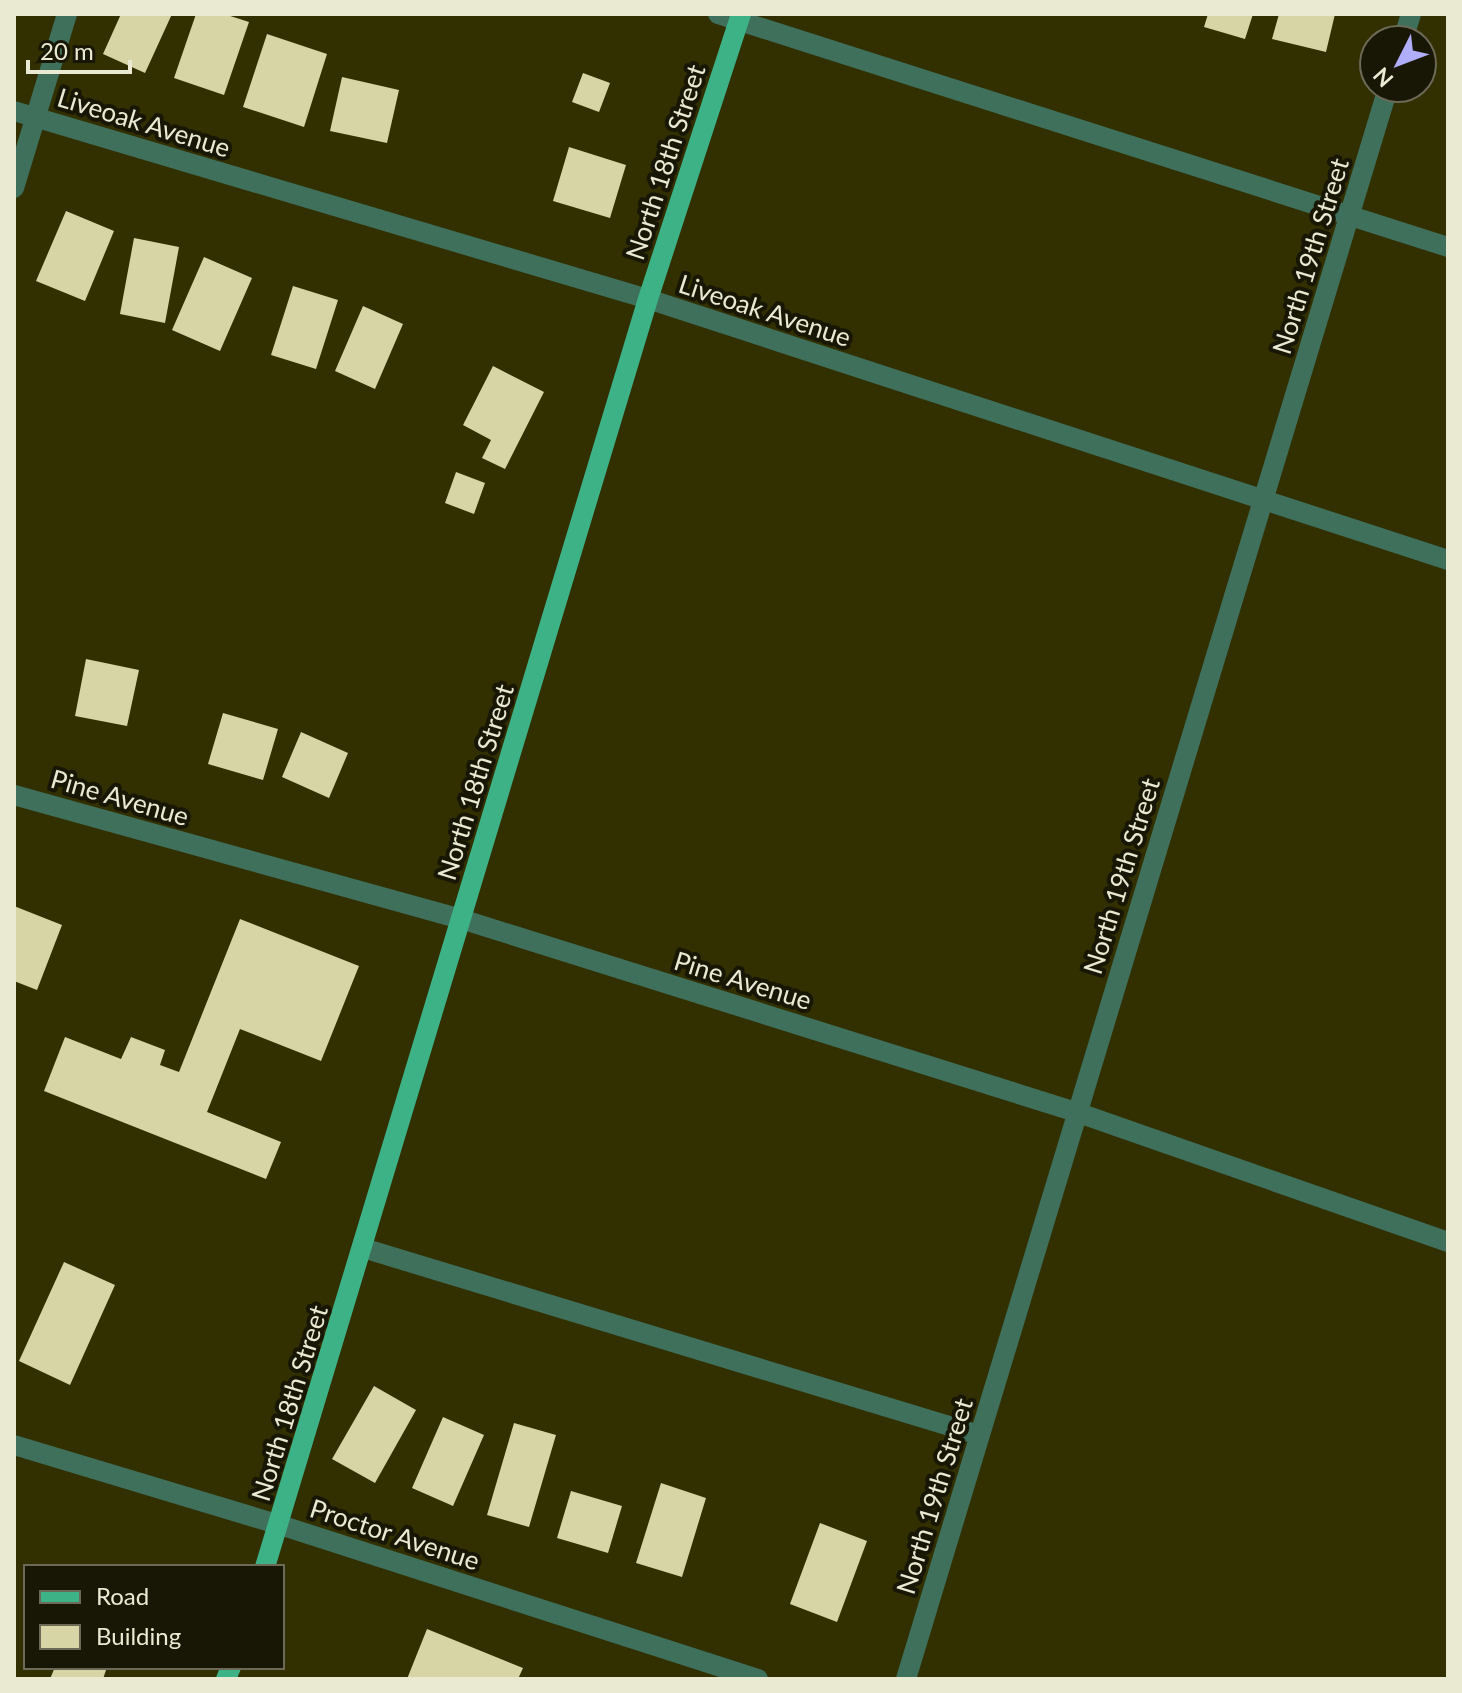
<svg xmlns="http://www.w3.org/2000/svg" width="1462" height="1693" viewBox="0 0 1462 1693" font-family="Lato,sans-serif">
  <rect width="100%" height="100%" fill="#322f00"/>
  <path fill="#d7d5a5" d="M121,14H172L145,73L103,54Z
    M196,14H224L249,22L224,95L174,78Z
    M1208,14H1253L1245,39L1204,27Z
    M1279,14H1335L1326,52L1272,39Z
    M267,34L327,54L304,127L243,107Z
    M583,73L610,83L599,112L572,102Z
    M342,77L399,90L387,143L330,131Z
    M569,147L626,165L610,218L553,201Z
    M66,211L114,231L85,301L36,281Z
    M134,238L179,247L165,323L120,314Z
    M204,257L252,278L220,351L172,330Z
    M293,286L338,300L316,369L271,355Z
    M363,306L403,324L375,389L335,371Z
    M493,366L544,392L505,469L482,458L491,440L463,425Z
    M456,472L485,483L474,514L445,503Z
    M86,659L139,670L127,726L75,716Z
    M223,713L278,729L263,780L208,764Z
    M301,732L348,753L329,798L282,777Z
    M14,906L62,925L37,990L14,981Z
    M240,919L359,966L321,1061L240,1029L207,1112L281,1142L266,1179L44,1091L65,1037L121,1059L131,1037L165,1050L160,1065L179,1072Z
    M64,1262L115,1285L70,1385L19,1361Z
    M374,1386L416,1410L375,1483L332,1459Z
    M443,1417L484,1435L453,1506L412,1488Z
    M514,1423L556,1435L529,1527L487,1515Z
    M661,1483L706,1498L682,1577L636,1563Z
    M571,1491L622,1506L608,1553L557,1538Z
    M820,1523L867,1541L837,1622L790,1604Z
    M427,1629L523,1668L518,1679H407Z
    M55,1667H107L103,1679H50Z"/>
  <g fill="none" stroke-linecap="round" stroke-linejoin="round">
    <path stroke="#3e705b" stroke-width="20" d="M718,14L1448,247
      M1403,40L1411,14
      M14,111L648,299L1448,560
      M14,188L67,14
      M14,795L461,919L1076,1112L1448,1242
      M363,1248L979,1435
      M14,1445L280,1525L758,1679
      M906,1679L1388,88"/>
    <path stroke="#3db287" stroke-width="20" d="M265,1567L648,299L741,14
      M226,1679L231,1667"/>
  </g>
  <g text-anchor="middle" dominant-baseline="central" stroke-width="8" stroke-linejoin="round" paint-order="stroke">
    <g font-size="26" fill="#eae9d1" stroke="#181605">
      <text transform="translate(144 122) rotate(17)">Liveoak Avenue</text>
      <text transform="translate(665 162) rotate(-72)">North 18th Street</text>
      <text transform="translate(1310 256) rotate(-73)">North 19th Street</text>
      <text transform="translate(765 310) rotate(18)">Liveoak Avenue</text>
      <text transform="translate(475 782) rotate(-73)">North 18th Street</text>
      <text transform="translate(120 797) rotate(16)">Pine Avenue</text>
      <text transform="translate(1121 876) rotate(-73)">North 19th Street</text>
      <text transform="translate(743 980) rotate(17)">Pine Avenue</text>
      <text transform="translate(289 1403) rotate(-73)">North 18th Street</text>
      <text transform="translate(934 1496) rotate(-73)">North 19th Street</text>
      <text transform="translate(395 1534) rotate(18)">Proctor Avenue</text>
    </g>
  </g>
  <rect width="1462" height="1693" fill="none" stroke="#eae9d1" stroke-width="32"/>
  <rect x="24" y="1565" width="260" height="104" fill="#181605" stroke="#6c6a57" stroke-width="2"/>
  <rect x="40" y="1591" width="40" height="12" fill="#3db287" stroke="#6c6a57" stroke-width="2"/>
  <text x="96" y="1605" font-size="24" fill="#eae9d1">Road</text>
  <rect x="40" y="1625" width="40" height="24" fill="#d7d5a5" stroke="#6c6a57" stroke-width="2"/>
  <text x="96" y="1645" font-size="24" fill="#eae9d1">Building</text>
  <g transform="translate(1398 64) rotate(228)"><circle r="38" fill="#181605" stroke="#6c6a57" stroke-width="2"/>
  <path d="M0-6L14 30L0 20L-14 30Z" fill="#b0aefa"/>
  <text y="-12" font-size="22" font-weight="bold" text-anchor="middle" fill="#eae9d1">N</text>
  </g>
  <path d="M28 60v12h102v-12" fill="none" stroke="#eae9d1" stroke-width="4"/>
  <text x="40" y="60" font-size="24" fill="#eae9d1" stroke="#181605" stroke-width="6" paint-order="stroke">20 m</text>
</svg>
